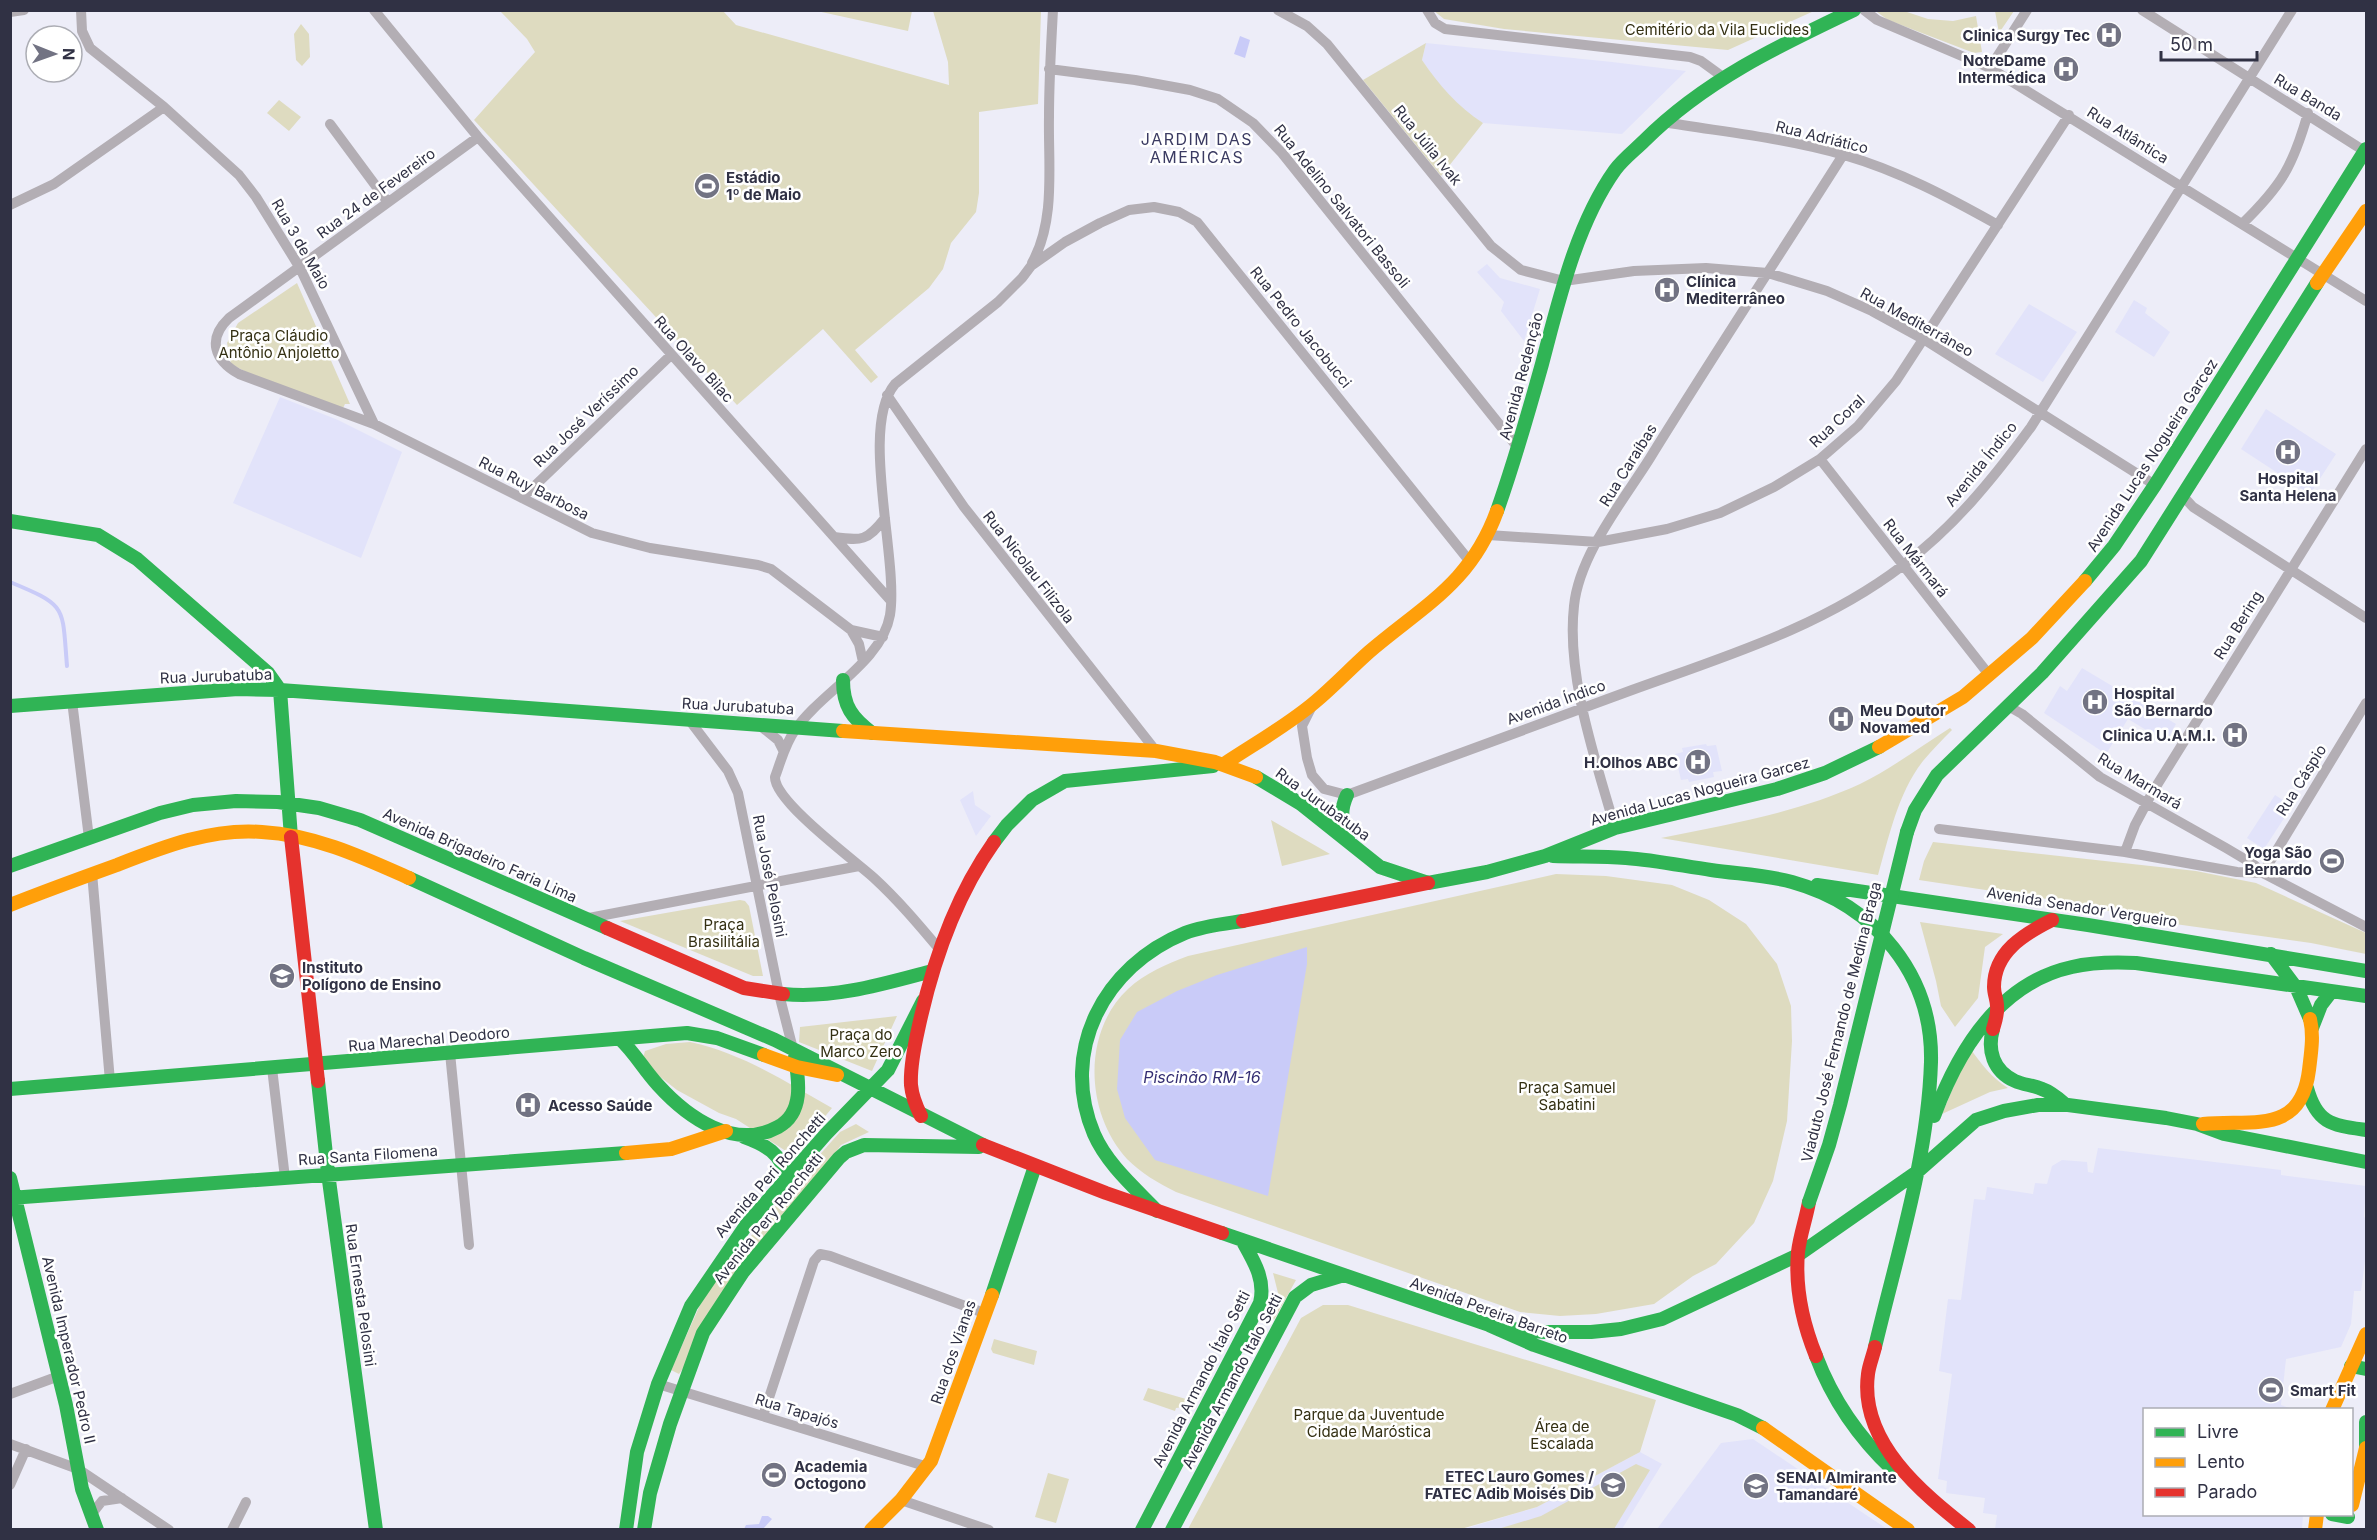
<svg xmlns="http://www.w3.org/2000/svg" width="2377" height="1540" viewBox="0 0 2377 1540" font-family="Inter,sans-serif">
  <rect width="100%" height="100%" fill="#ededf8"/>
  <path fill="#e2e3fa" d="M1426,43L1612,62L1686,71L1622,134L1483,123L1463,110L1437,82L1422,60Z
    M1487,264L1500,278L1540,289L1524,341L1501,311L1504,302L1477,272Z
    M2134,300L2147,308L2145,313L2170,332L2154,357L2115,332Z
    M2029,304L2077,332L2043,382L1995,354Z
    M280,397L338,420L402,452L361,558L233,503Z
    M2266,409L2336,454L2310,494L2241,449Z
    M2082,668L2176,724L2166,742L2128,719L2106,754L2044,713L2060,686L2067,691Z
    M1706,744L1707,746L1716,745L1722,771L1713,772L1714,777L1689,782L1688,779L1681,780L1675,754L1683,752L1682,748Z
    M973,791L975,805L991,816L976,836L960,800Z
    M2275,795L2292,806L2264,849L2247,838Z
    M2098,1148L2281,1170V1175L2366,1186L2364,1217L2366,1218V1254L2361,1291H2354L2351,1324L2341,1347L2286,1359L2281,1405L2292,1409L2144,1410V1514L2303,1515L2302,1529H1995L1997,1515L1983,1513L1985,1498L1946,1493L1947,1481L1938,1479L1952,1374L1939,1371L1948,1299L1961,1300L1974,1199L1985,1200L1987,1187L2033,1194L2035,1183L2047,1184L2052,1166L2062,1160L2087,1162L2088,1172L2093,1173Z
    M1753,1439L1887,1529H1657L1721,1443Z
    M1640,1452L1662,1464L1622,1529L1461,1530L1537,1507Z"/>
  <path fill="#dedbc0" d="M500,11H723L736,25L949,85L948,62L933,11H1041L1038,104L979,112V193L976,212L951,243L943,269L929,288L855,350L878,377L871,383L823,329L737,405L474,120L535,52L527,39Z
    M817,11L912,10V11L908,31Z
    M1434,11H1814L1728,50L1504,29L1444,19Z
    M1879,11H1904L1928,19L1953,21L1976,16L1982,52L1974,53L1888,20L1877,12Z
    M1995,11H2014L1999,33Z
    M301,24L309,34L310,57L302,66L296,60L294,34Z
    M1426,43L1422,60C1439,85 1457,106 1483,123L1441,176L1363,80Z
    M279,100L301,117L289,131L267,113Z
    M297,283L350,404H345L342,410L248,373L231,364L227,343L238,323Z
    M1950,728L1952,730C1942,740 1932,750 1923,761C1898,793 1889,837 1878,875L1661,838C1729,824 1797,813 1860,784C1891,769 1921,746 1950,728Z
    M1271,820L1330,854L1282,866Z
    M1933,842L2196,871L2256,883L2366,933V954L2311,943L2175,924L2053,900L1919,880L1924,861Z
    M1556,874L1606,876L1672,885L1709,900L1746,924L1777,964L1791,1006L1792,1041L1787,1121L1773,1181L1754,1223L1716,1264L1693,1276L1654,1304L1596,1314L1560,1316L1520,1312L1176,1192C1158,1183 1141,1173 1127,1159C1085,1113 1082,1032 1128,989C1145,973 1167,964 1188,956Z
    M740,900L745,901L749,906L763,976H753L620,921Z
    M1920,922L2003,934L1985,947L1978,998L1955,1027L1941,1006L1936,981Z
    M897,1016L872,1071L799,1042L800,1027Z
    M690,1042C742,1053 786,1082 832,1108L807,1138L789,1153L736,1119L719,1113L677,1090L659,1076L643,1058L645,1051L666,1044Z
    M1970,1048C1981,1064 1992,1078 2008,1088L1990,1092L1942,1114Z
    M856,1124L869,1132L841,1145L679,1374L671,1370L700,1305L722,1271L798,1179L840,1132Z
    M1273,1273L1296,1280L1274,1320L1269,1317L1278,1293Z
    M1323,1305H1348L1656,1400L1640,1452L1537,1507L1461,1529H1188L1301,1318Z
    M994,1339L1037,1351L1034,1365L993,1353L991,1349Z
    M1148,1388L1186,1399L1183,1407L1176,1408L1175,1411L1143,1400Z
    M1636,1464L1650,1470L1614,1529H1498L1541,1516Z
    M1048,1473L1069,1479L1056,1523L1035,1517Z"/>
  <path fill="#c9cbf8" d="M1240,36L1250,40L1245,58L1234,54Z
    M1307,947V964L1268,1196L1155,1160L1125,1118L1117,1089L1120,1040L1137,1012L1177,991L1217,975Z
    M762,1516H768L772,1519L763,1529H744L746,1525L759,1524Z"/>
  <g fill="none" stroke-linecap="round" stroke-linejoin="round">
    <path stroke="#c9cbf8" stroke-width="4" d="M10,582C68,606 62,606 67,666"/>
    <path stroke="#b3aeb4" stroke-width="10" d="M81,10L82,31L90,48L164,107L239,175L256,197L300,268L374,424
      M374,10L478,137L891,601
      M1278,10L1307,26L1327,44L1491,246L1521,270L1564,281L1634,271L1706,268L1768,273L1827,291L1872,311L1925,340L2155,485
      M1427,10L1435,23L1445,29L1690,57L1701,61L1723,77
      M1864,10L1877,20L1990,68L2366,301
      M2142,10L2366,152
      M10,12L24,10
      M1990,68L2027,10
      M1049,69L1135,80L1190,90L1218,99L1253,123L1282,153L1519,449
      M1663,122C1723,132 1786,138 1844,155C1899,171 1948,197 1998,225
      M330,124L387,201
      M478,137L229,318C207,339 214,360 239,374L374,424L592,533L650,548L758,565L771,569L851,630L859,644L863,662
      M10,205L54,184L164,107
      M2242,224C2282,185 2293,166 2308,113
      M1032,263C1056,220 1048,165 1049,117C1049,81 1051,46 1053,10
      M887,395L964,507L1156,751
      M1820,459L1990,676
      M2183,496L2193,507L2366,618
      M522,498L671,355
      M1488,535L1598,542L1667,529L1720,513L1774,487L1820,459L1858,426L1896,381L2069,115
      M834,537C862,541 867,541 885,518
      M851,630L883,637
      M72,701L89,838
      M2008,706L2022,714L2100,777L2226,848L2253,864L2263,873
      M1311,708L1302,726L1307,758L1312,775L1324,789L1347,795C1442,760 1537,725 1632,690C1726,656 1822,627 1902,566C1954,527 1993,479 2031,427L2292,10
      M690,721L728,771L738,793L779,994L793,1049
      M763,728L778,740L784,752
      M1615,828C1596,761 1566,676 1574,606C1579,555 1623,501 1650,458C1713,356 1779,256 1843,155
      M1939,829L2125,852L2237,872L2263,873L2366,927
      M2125,852L2135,825L2152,793L2366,449
      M92,873L110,1081
      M2263,873L2366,703
      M589,918L859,866
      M940,950C919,925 898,900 874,878C854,860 774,801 775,777C781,761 785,744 795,730C821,692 882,662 890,615C899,559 859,427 895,384L998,302L1022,278L1031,266L1065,242L1100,223L1129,210L1154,207L1179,212L1197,222L1471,563
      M450,1053L469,1245
      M272,1068L285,1178
      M658,1384L928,1467
      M10,1394L59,1376
      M763,1416L814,1261L820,1254L830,1256L984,1313
      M10,1444L78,1469L169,1530
      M10,1485L26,1449
      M901,1500L989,1530
      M91,1515L102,1501L122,1498
      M232,1530L246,1502"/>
    <path stroke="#30b455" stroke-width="14" d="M1497,511C1514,463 1528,414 1542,364C1559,300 1576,225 1615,170C1623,159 1635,150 1644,141C1704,81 1778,46 1854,10
      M10,521L98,535L137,559L268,673L280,690L291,837
      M2085,581L2114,546L2155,485L2366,149
      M843,680C843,706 852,718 872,733
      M10,706L238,689L280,690L843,731
      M1256,777L1301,804L1380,867L1428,883L1487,872L1545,856L1615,828L1777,789L1825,773L1879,747
      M1347,795C1339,812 1342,825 1349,842
      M1907,832L1915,810L1937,775L2042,673L2141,561L2317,283
      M994,842L1007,825L1032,800L1065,781L1213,766
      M1553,856C1577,857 1602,856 1626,858C1654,860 1683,866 1711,870C1738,874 1767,875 1792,882C1875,905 1933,975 1931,1062C1928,1158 1897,1254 1875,1347
      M10,866L160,813L193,805L236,801L278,802L319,808L360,820L607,928
      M409,878L584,958L775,1040L983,1145
      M1817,885L2088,925L2366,971
      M2271,954L2297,989L2310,1019
      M783,994C834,999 883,984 932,971
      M2312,1028L2321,1005L2331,992
      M1993,1029C1987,1050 1993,1071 2015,1081C2024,1085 2033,1085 2042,1089C2051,1092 2059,1099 2066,1105
      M620,1039C635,1053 644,1070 658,1085C687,1117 734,1151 778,1127C804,1113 799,1081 795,1057
      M318,1081L328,1173L376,1530
      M2307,1088C2317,1124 2332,1125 2366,1130
      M10,1089L687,1033L717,1038L764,1055
      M1934,1116C1958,1051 1999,983 2072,967C2093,962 2115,962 2136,963L2366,996
      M744,1137C766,1145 781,1153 786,1177
      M1917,1172L1976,1120L2004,1111L2038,1105H2068L2166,1118L2197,1124L2224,1134L2366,1162
      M10,1178L66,1405L82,1489L97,1530
      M10,1198L626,1153
      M1157,1211C1135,1188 1107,1164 1094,1134C1059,1051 1104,966 1185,933C1203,926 1223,924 1243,921
      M1222,1233L1489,1325L1534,1345L1737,1415L1763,1428
      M992,1295L1035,1166
      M1511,1329L1545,1332H1591L1621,1329L1662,1319L1798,1255L1917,1172
      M1816,1356C1833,1401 1858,1437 1893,1470
      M2351,1366L2366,1369
      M2366,1422V1449
      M2332,1514L2348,1517
      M626,1530L637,1452L658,1384L691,1306L747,1224L826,1134L888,1070L923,1001
      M644,1530L650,1493L670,1424L703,1333L743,1272L839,1158L846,1152L864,1145L979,1147
      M1142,1530L1260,1303C1266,1279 1253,1260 1242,1240
      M1172,1530L1295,1297L1311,1285L1344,1275"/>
    <path stroke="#ff9f0a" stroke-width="14" d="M2317,283L2366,211
      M843,731L1156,751L1215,762L1256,777
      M1879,747L1963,697L2032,638L2085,581
      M1224,764C1254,744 1288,725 1315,702C1334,686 1351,668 1369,652C1424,605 1471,583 1497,511
      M10,905C45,891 81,878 117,865C163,847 211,828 262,832C315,835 362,857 409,878
      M764,1055L797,1067L837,1075
      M2203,1124C2252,1119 2301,1136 2309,1070C2311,1053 2314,1036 2310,1019
      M626,1153L671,1149L726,1131
      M2332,1410L2366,1334
      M1763,1428L1908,1530
      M2352,1505L2366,1448
      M871,1530L901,1500L931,1461L992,1295
      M2315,1530L2317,1514"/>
    <path stroke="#e5322d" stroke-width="14" d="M291,837L318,1081
      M1243,921L1428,883
      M607,928L744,988L783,994
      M1993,1029C1995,1022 1998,1014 1997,1006C1997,1000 1994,994 1994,987C1994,952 2024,934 2052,920
      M921,1116C916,1106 912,1096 911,1085C910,1067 914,1048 918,1030C932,964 955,897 994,842
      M983,1145L1106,1193L1222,1233
      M1809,1202C1806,1219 1800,1235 1798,1252C1795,1287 1803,1324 1816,1356
      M1875,1347C1873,1356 1869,1365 1868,1374C1859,1442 1922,1493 1969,1530"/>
    <path stroke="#30b455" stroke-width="14" d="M1809,1202L1829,1145L1840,1105L1907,832"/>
  </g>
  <defs>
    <g id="hospital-disc" transform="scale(1.35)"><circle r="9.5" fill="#727383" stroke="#fff"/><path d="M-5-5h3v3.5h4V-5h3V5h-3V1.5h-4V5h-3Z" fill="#fff"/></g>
    <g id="stadium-disc" transform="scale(1.35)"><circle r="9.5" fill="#727383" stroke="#fff"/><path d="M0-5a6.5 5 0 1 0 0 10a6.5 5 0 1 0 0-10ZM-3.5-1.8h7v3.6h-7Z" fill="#fff"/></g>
    <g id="university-disc" transform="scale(1.35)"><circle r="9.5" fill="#727383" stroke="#fff"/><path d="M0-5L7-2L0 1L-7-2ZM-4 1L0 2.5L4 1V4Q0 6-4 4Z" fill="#fff"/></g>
  </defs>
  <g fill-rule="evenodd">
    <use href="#hospital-disc" x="2109" y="35"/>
    <use href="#hospital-disc" x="2066" y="69"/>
    <use href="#stadium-disc" x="707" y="186"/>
    <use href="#hospital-disc" x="1667" y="290"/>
    <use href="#hospital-disc" x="2288" y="452"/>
    <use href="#hospital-disc" x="2095" y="702"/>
    <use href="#hospital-disc" x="1841" y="719"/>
    <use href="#hospital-disc" x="2235" y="735"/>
    <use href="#hospital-disc" x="1698" y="762"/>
    <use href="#stadium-disc" x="2332" y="861"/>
    <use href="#university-disc" x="282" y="976"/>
    <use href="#hospital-disc" x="528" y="1105"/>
    <use href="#stadium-disc" x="2271" y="1390"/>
    <use href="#stadium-disc" x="774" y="1475"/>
    <use href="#university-disc" x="1613" y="1485"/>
    <use href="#university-disc" x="1756" y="1486"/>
  </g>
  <g text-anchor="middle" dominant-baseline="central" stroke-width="5" stroke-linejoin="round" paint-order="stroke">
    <g font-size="15" fill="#343013" stroke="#fff">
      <text x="1717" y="29">Cemitério da Vila Euclides</text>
      <text x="279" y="335">Praça Cláudio<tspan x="279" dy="17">Antônio Anjoletto</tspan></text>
      <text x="724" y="924">Praça<tspan x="724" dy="17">Brasilitália</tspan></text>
      <text x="861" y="1034">Praça do<tspan x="861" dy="17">Marco Zero</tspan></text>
      <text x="1567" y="1087">Praça Samuel<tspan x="1567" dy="17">Sabatini</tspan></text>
      <text x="1369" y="1414">Parque da Juventude<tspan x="1369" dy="17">Cidade Maróstica</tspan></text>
      <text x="1562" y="1426">Área de<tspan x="1562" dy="17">Escalada</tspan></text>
    </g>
    <g font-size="15" font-weight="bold" fill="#303144" stroke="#fff" text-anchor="start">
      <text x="2090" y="35" text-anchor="end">Clinica Surgy Tec</text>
      <text x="2046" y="60" text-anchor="end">NotreDame<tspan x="2046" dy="17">Intermédica</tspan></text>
      <text x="726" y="177">Estádio<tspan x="726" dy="17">1º de Maio</tspan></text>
      <text x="1686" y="281">Clínica<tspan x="1686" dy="17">Mediterrâneo</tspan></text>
      <text x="2288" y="478" text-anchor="middle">Hospital<tspan x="2288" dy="17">Santa Helena</tspan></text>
      <text x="2114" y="693">Hospital<tspan x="2114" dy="17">São Bernardo</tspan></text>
      <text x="1860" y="710">Meu Doutor<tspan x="1860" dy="17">Novamed</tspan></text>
      <text x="2216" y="735" text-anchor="end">Clinica U.A.M.I.</text>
      <text x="1678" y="762" text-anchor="end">H.Olhos ABC</text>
      <text x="2312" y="852" text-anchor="end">Yoga São<tspan x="2312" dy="17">Bernardo</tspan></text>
      <text x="302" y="967">Instituto<tspan x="302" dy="17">Polígono de Ensino</tspan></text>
      <text x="548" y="1105">Acesso Saúde</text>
      <text x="2290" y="1390">Smart Fit</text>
      <text x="794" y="1466">Academia<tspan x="794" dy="17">Octogono</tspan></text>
      <text x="1594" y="1476" text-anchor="end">ETEC Lauro Gomes /<tspan x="1594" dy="17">FATEC Adib Moisés Dib</tspan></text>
      <text x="1776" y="1477">SENAI Almirante<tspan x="1776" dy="17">Tamandaré</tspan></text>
    </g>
    <g font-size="15" fill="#303144" stroke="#fff">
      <text transform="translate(2308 97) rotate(31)">Rua Banda</text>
      <text transform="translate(2128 135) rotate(32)">Rua Atlântica</text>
      <text transform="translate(1822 137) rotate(14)">Rua Adriático</text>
      <text transform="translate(1428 145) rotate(51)">Rua Júlia Ivak</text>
      <text transform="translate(376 193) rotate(-36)">Rua 24 de Fevereiro</text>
      <text transform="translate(1342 206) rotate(51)">Rua Adelino Salvatori Bassoli</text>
      <text transform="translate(301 244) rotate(60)">Rua 3 de Maio</text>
      <text transform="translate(1917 322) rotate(29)">Rua Mediterrâneo</text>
      <text transform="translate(1301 327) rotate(51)">Rua Pedro Jacobucci</text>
      <text transform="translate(694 359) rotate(48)">Rua Olavo Bilac</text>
      <text transform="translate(1521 376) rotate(-75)">Avenida Redenção</text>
      <text transform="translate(586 416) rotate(-44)">Rua José Veríssimo</text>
      <text transform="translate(1837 421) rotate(-43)">Rua Coral</text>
      <text transform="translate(2152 455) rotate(-57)">Avenida Lucas Nogueira Garcez</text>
      <text transform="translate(1981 464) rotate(-51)">Avenida Índico</text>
      <text transform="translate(1628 465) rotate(-58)">Rua Caraíbas</text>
      <text transform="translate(534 488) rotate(27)">Rua Ruy Barbosa</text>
      <text transform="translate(1916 558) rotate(52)">Rua Mármará</text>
      <text transform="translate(1029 567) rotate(52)">Rua Nicolau Filizola</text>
      <text transform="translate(2238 625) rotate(-58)">Rua Bering</text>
      <text transform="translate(216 676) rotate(-2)">Rua Jurubatuba</text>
      <text transform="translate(1556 702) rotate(-20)">Avenida Índico</text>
      <text transform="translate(738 706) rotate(3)">Rua Jurubatuba</text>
      <text transform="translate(2301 780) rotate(-58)">Rua Cáspio</text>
      <text transform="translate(2140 781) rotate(31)">Rua Marmará</text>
      <text transform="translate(1700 791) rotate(-15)">Avenida Lucas Nogueira Garcez</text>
      <text transform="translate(1323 804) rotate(36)">Rua Jurubatuba</text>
      <text transform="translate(480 855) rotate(24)">Avenida Brigadeiro Faria Lima</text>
      <text transform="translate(770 876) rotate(79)">Rua José Pelosini</text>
      <text transform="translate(2082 907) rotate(9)">Avenida Senador Vergueiro</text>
      <text transform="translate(1841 1022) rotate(-76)">Viaduto José Fernando de Medina Braga</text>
      <text transform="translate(429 1039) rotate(-5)">Rua Marechal Deodoro</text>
      <text transform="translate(368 1155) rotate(-4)">Rua Santa Filomena</text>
      <text transform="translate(770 1175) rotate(-49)">Avenida Peri Ronchetti</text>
      <text transform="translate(768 1218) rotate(-51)">Avenida Pery Ronchetti</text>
      <text transform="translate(361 1295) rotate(82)">Rua Ernesta Pelosini</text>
      <text transform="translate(1489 1310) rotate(20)">Avenida Pereira Barreto</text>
      <text transform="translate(69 1350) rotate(77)">Avenida Imperador Pedro II</text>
      <text transform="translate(953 1352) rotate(-71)">Rua dos Vianas</text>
      <text transform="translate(1201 1379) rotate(-63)">Avenida Armando Ítalo Setti</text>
      <text transform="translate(1232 1381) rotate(-62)">Avenida Armando Italo Setti</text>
      <text transform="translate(797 1411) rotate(17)">Rua Tapajós</text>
    </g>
    <g font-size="16" letter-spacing="1.5" fill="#3b3b62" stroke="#fff">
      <text x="1197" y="139">JARDIM DAS<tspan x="1197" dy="18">AMÉRICAS</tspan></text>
    </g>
    <g font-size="16" font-style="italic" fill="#352f73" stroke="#fff">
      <text x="1202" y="1077">Piscinão RM-16</text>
    </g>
  </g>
  <rect width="2377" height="1540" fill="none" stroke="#303144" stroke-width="24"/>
  <rect x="2143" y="1408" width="210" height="108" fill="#ffffff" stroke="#acadb4" stroke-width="1.5"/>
  <rect x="2155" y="1428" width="30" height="9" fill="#30b455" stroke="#acadb4" stroke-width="1.5"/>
  <text x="2197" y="1438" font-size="18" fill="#303144">Livre</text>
  <rect x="2155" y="1458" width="30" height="9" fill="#ff9f0a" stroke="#acadb4" stroke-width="1.5"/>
  <text x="2197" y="1468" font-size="18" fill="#303144">Lento</text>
  <rect x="2155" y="1488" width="30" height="9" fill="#e5322d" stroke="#acadb4" stroke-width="1.5"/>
  <text x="2197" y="1498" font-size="18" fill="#303144">Parado</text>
  <g transform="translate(54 54) rotate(91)"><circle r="28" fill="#ffffff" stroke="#acadb4" stroke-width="1.5"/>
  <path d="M0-4.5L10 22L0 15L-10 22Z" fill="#727383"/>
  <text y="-9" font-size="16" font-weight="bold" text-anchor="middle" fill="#303144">N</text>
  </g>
  <path d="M2161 51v9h96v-9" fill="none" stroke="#303144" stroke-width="3"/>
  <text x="2170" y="51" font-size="18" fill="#303144" stroke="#ffffff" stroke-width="4.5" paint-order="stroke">50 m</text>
</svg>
